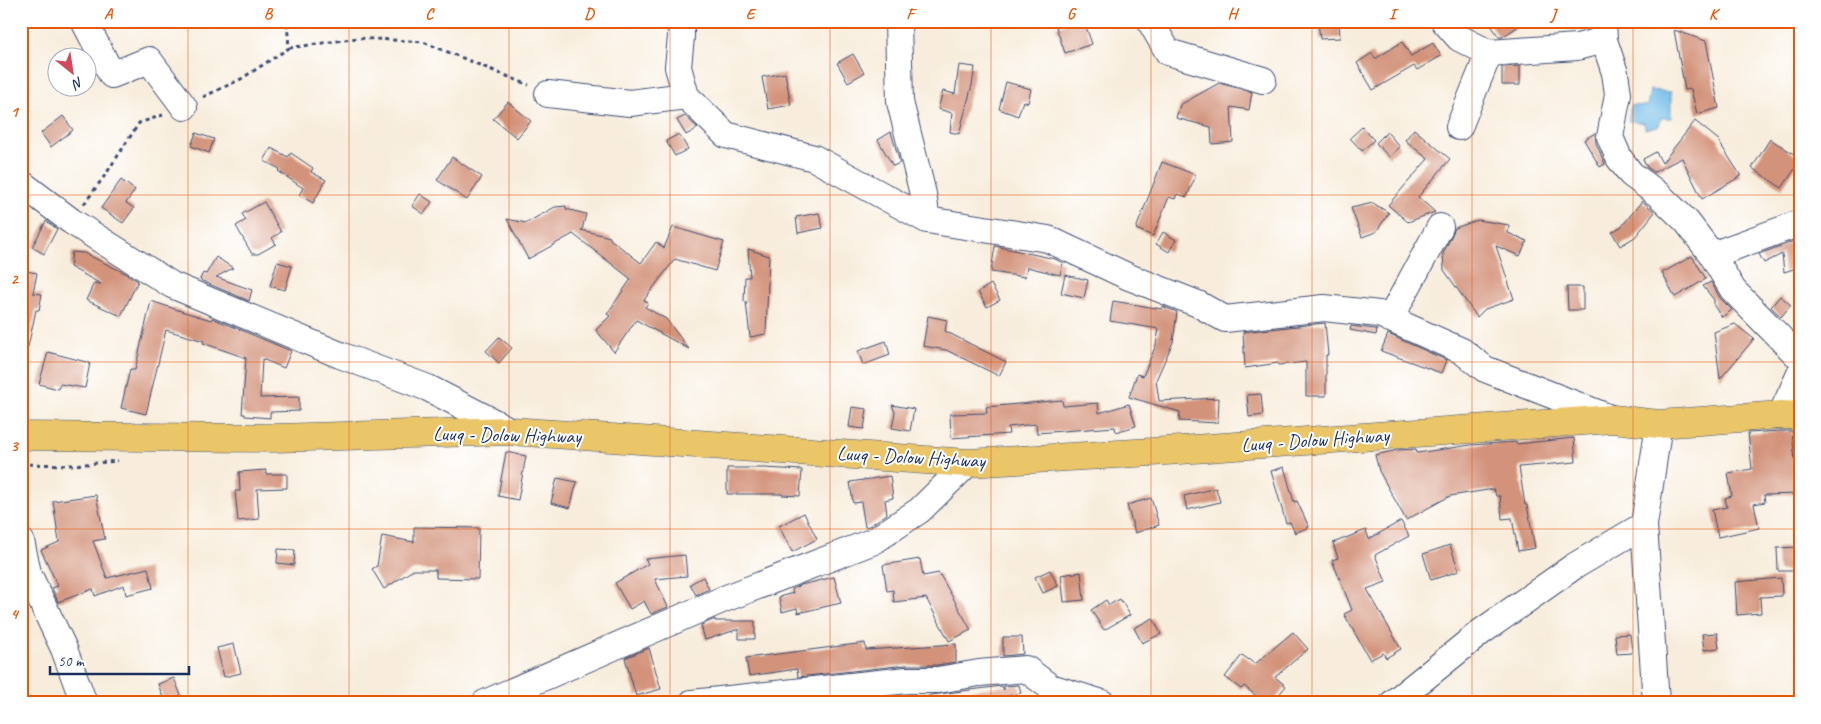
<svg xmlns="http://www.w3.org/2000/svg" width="1821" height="724" viewBox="0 0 1821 724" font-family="Caveat,sans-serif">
  <rect width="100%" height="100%" fill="#fff"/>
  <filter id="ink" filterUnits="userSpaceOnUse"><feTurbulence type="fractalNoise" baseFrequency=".02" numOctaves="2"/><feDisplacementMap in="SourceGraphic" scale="10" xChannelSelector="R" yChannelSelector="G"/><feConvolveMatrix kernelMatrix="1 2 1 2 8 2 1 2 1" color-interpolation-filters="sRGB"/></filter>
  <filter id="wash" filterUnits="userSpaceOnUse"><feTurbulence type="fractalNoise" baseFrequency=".0096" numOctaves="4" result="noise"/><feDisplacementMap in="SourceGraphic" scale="20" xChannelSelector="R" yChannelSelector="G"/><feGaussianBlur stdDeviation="1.12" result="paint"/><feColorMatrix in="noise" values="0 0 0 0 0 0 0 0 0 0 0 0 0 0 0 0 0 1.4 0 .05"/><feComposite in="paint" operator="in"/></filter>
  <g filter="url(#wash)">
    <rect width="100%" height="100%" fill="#f8eddc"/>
    <path fill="#6cb9e6" stroke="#4474a2" d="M1650,90L1671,92V118H1661L1659,126L1645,129L1644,123L1628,121L1631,105L1647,106Z"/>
    <g id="blocks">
      <path fill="#d3937a" d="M1072,21H1084L1092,44L1065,53L1056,27Z
        M1318,21H1339L1340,38L1320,39Z
        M1488,21H1527L1502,37H1499Z
        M1674,30L1706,41L1719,108L1697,114L1691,89L1685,90Z
        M1402,42L1411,56L1433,43L1441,56L1417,70L1414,66L1373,90L1357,63L1372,53L1375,59Z
        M853,54L864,73L848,82L837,63Z
        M959,65L975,67L972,85L959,134L950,132L952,113L938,109L943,91L955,94Z
        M1520,66V85H1502V67Z
        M785,73L791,105L768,109L762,77Z
        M1006,82L1031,89L1028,103L1023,101L1018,116L999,109Z
        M1219,83L1252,92L1249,110L1231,107L1233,142L1212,144L1211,127L1176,118L1180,105Z
        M508,102L531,121L517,138L493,119Z
        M63,116L73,130L51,147L41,133Z
        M685,116L698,128L686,135L677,120Z
        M1695,121L1720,141L1719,142L1741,176L1702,199L1682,158L1654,172L1647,167L1643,159L1656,152L1662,163Z
        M1362,127L1374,140L1362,151L1350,138Z
        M1414,129L1450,159L1418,197L1435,212L1408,222L1388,205L1428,159L1405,140Z
        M891,132L900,163L893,166L878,140Z
        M1387,132L1400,147L1389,157L1376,143Z
        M196,133L214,139L209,153L191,146Z
        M1595,133L1596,143L1605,164L1600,167L1584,140Z
        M679,134L688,149L675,156L666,141Z
        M1770,139L1800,158V161L1782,188L1752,168Z
        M271,148L288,157L291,153L313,168L311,172L326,180L313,203L299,195L303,188L278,171L280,169L264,161Z
        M452,157L482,177L467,200L437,180Z
        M1162,162L1196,175L1187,197L1177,194L1175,199L1169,197L1153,236L1136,229Z
        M121,180L135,190L126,203L134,208L123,223L101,208Z
        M420,194L432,202L424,214L412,206Z
        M1642,201L1655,212L1635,237L1620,246L1612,232L1622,226Z
        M264,202L281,232L272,238L276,244L258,254H252L236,226L246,220L242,214Z
        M1373,203L1389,213L1376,232L1362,237L1351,208Z
        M566,206V209L586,214L582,230H581L610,237V239L641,263L656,242L664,248L673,227L724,242L715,271L675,259L644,300L648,303L645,307L666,319L689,349L636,320L614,352L596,330L610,316L607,314L631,279L573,234L528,259L507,219L526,223L555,207Z
        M819,213L823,228L798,233L796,217Z
        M1478,220L1509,225L1508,233L1527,241L1520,256L1496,246L1514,299L1485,309L1477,317L1444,270L1443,254L1455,228Z
        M46,221L57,229L44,254L32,247Z
        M1163,232L1176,240L1169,252L1156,244Z
        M1800,239V267L1784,272L1782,254L1764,263L1759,254Z
        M995,246L1055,259L1063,263L1060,275L1027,267L1025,277L991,272Z
        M748,249L769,256L766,334L750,337L746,302L744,301L745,277H750Z
        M72,252L84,253L125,273L138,281L121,316L86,300L94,283L101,284L70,267Z
        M1692,256L1706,279L1675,297L1662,273Z
        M216,257L233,268L216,277L252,290L249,301L202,281L200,279L203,273L206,274Z
        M277,262L292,266L285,290L270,286Z
        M21,270L37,273L33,293L42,294L39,310H36L28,347H21Z
        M1065,275L1088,280L1084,298L1061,293Z
        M1711,282L1720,298L1732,310L1722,317L1714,306V300L1703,286Z
        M991,284L1000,300L987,307L978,292Z
        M1567,287H1583V310H1568Z
        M1780,296L1791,305L1781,317L1771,307Z
        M151,301L184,312L211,320L212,318L291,351L284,368L262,359L260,398L299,397V411L270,412V418L245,416V414H242L246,358L203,343L204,341L166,330L146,414L121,408L130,369L135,370Z
        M1113,301L1162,309V306L1177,312L1173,342L1156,380L1159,401L1219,398L1218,423L1179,421L1180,412L1129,397L1137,374L1143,376L1156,345L1159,329L1110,321Z
        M928,316L947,320L945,331L1006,362L999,376L946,350L923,346Z
        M1325,323L1328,355H1326V396H1306V362L1278,365V363L1245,368L1243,332Z
        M1735,324L1754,339L1720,379L1714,332Z
        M1351,326L1375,329L1377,330L1376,335L1350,330Z
        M1388,334L1446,360L1441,373L1381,351Z
        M499,337L512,348L499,363L486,351Z
        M886,341L890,355L863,365L858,351Z
        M48,352L90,363L85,388L60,384L58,389L39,384Z
        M1261,394L1263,415L1249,417L1247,395Z
        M1062,400L1063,406L1098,403L1099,413L1129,404L1136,426L1116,432L1115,427L1037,433L1036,424L1008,427L1009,434L951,438L950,414L987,413L986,407Z
        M892,405L914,409L910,431L892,428L895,412Z
        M852,407L867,409L864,429L849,427Z
        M1781,431H1792L1795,462H1800V494L1764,495L1765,502L1754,504L1759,528L1718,537L1712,510L1727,507L1725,498L1732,496L1728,473L1752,469L1748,433Z
        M1574,438L1576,462L1519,467L1525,505H1527L1535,548L1518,551L1512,518L1502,519L1500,496H1496L1494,489L1450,496L1406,520L1379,471L1375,455L1398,450L1416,449L1417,453L1471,445L1516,442V444Z
        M506,452L526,456L518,500L498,496Z
        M1284,467L1294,502L1297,501L1309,527L1295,533L1290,522L1286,523L1271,471Z
        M727,468H764L802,470L800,496L782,495V494H727Z
        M266,470V474H287V488L257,489L259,519L238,521L235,491H240L239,472Z
        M890,476L893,498L885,500L887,514L869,526L865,527L861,502L853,503L850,482Z
        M557,478L577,482L570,508L551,503Z
        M1216,488L1220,502L1187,510L1184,496Z
        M96,495L105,539L93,541L107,578L148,568L153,588L126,595L124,585L95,596L93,589L58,602L52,588L58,586L41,550L59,542L53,501Z
        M1151,498L1159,525L1135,533L1127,505Z
        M804,513L817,539L792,552L779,526Z
        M1401,521L1409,536L1375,555L1386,582L1367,589L1401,649L1386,658L1383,653L1370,660L1344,614L1352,610L1332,560L1338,558L1333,543L1366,530L1369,539Z
        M414,527L479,528L478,579L436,578V570H413L384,589L372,569L377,566L382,536L414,542Z
        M1450,545L1459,571L1431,580L1423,554Z
        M1800,547V571H1778L1777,548Z
        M278,549L295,550L294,565L277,563Z
        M685,555L687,576L655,579L668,607L651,614L644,601L630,609L615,583L648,564L645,559Z
        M920,559L923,576L939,573L971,630L949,641L926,598L894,602L893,590L887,591L883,565Z
        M1050,570L1058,586L1043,593L1035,577Z
        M1081,572L1084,600L1064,602L1061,575Z
        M703,577L709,589L696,595L690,584Z
        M834,577L841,603L798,613L797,608L782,612L779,597L793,593L792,589L801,585Z
        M1781,578L1782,596L1760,597L1761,613L1737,615L1735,582Z
        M1120,599L1130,615L1104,630L1091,610L1106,600L1109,605Z
        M1153,618L1161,634L1142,643L1134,628Z
        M715,619V621H755V639H739V629L705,640L701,625Z
        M1293,632L1308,649L1275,677L1286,686L1272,703H1265L1244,686L1241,689L1225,677L1242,655L1255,664Z
        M1717,633L1719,648L1704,650L1702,634Z
        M1630,634L1632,653L1617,654L1615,635Z
        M1003,637H1022L1023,654L1003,656Z
        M865,643L866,650L956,644V662L937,665H906L798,677L797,669L749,676L746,658Z
        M234,644L241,673L224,677L217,648Z
        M649,648L661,689L636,696L625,658Z
        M174,678L184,703H165L158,684Z
        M1019,685L1021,693L979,703L914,702L931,695L1002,686L1004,690V686Z
        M901,696V703H886V697Z"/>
    </g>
  </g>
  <g filter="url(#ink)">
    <use href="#blocks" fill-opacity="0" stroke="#3c4c71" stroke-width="1"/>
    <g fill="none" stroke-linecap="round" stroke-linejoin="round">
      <g stroke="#3c4c71" stroke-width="28">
        <path id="minor" d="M84,21L112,75L149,60L184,107
          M681,21V37L678,67L686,96
          M1150,21L1168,52L1263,80
          M1444,21L1459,38L1489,53L1577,47L1604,40
          M1603,21L1604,40L1615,73L1618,94L1610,137L1619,158L1631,174L1659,195L1687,222L1712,255L1733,290L1800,358
          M548,94L630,103L686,96L726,135L814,158L927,220L923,194L900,102L898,21
          M1459,127L1489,53
          M21,183L71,221L172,285L340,355L428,388L511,431
          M927,220L1048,239L1129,277L1198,304L1225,319L1324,308L1379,314L1462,351L1485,369L1613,419
          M1712,255L1800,223
          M1390,319L1440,227
          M1781,415L1800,374
          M1644,525L1656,703
          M21,541L28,573L64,649L84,703
          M485,703L724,599L874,541L920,510L968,463
          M692,703L907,680H938L979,673L1026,669L1050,687L1102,703
          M1393,703L1481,632L1573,567L1644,525L1659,424"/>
      </g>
      <g stroke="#3c4c71" stroke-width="29">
        <path id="major" d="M21,436L275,438L511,431L968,463L1152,452L1613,419L1659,424L1781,415L1800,416"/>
      </g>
      <path stroke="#3c4c71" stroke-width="3" stroke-dasharray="4 4" stroke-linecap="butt" d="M289,48L358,38L423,42L529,85
        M203,97L241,79L289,48L287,21
        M84,204L106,174L139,123L163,115
        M21,464L74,465L118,461"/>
      <use href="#minor" stroke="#fff" stroke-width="26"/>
      <use href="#major" stroke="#eac669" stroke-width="28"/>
    </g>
  </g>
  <path fill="none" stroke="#e8590c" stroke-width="1" stroke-opacity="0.55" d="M188,21V703M349,21V703M509,21V703M670,21V703M830,21V703M991,21V703M1151,21V703M1312,21V703M1472,21V703M1633,21V703M21,195H1800M21,362H1800M21,529H1800"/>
  <g text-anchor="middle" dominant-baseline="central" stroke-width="4" stroke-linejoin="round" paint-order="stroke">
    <g font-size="20" fill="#1b2f5e" stroke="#fff">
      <text transform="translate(507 435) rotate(1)">Luuq - Dolow Highway</text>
      <text transform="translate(1315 440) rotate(-4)">Luuq - Dolow Highway</text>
      <text transform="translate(911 457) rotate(3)">Luuq - Dolow Highway</text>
    </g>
  </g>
  <rect width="1821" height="724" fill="none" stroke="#fff" stroke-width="55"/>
  <g transform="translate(72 72) rotate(150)"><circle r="24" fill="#ffffff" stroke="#a4acbf"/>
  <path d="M0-4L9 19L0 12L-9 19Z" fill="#d1495b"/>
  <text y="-8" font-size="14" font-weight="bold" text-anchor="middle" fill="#1b2f5e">N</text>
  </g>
  <path d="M50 666v8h139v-8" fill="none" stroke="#1b2f5e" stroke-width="2.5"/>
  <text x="58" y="666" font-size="15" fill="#1b2f5e" stroke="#ffffff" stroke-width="4" paint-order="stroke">50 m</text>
  <rect x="28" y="28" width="1766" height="668" fill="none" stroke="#e8590c" stroke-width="2"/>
  <g font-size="16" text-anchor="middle" font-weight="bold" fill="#e8590c">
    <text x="108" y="19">A</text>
    <text x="268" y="19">B</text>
    <text x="429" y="19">C</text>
    <text x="589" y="19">D</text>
    <text x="750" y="19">E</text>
    <text x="910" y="19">F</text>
    <text x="1071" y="19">G</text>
    <text x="1232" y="19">H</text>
    <text x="1392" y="19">I</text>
    <text x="1553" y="19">J</text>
    <text x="1713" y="19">K</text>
    <text x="14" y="117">1</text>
    <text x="14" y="284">2</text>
    <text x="14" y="451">3</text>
    <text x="14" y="619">4</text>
  </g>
</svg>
